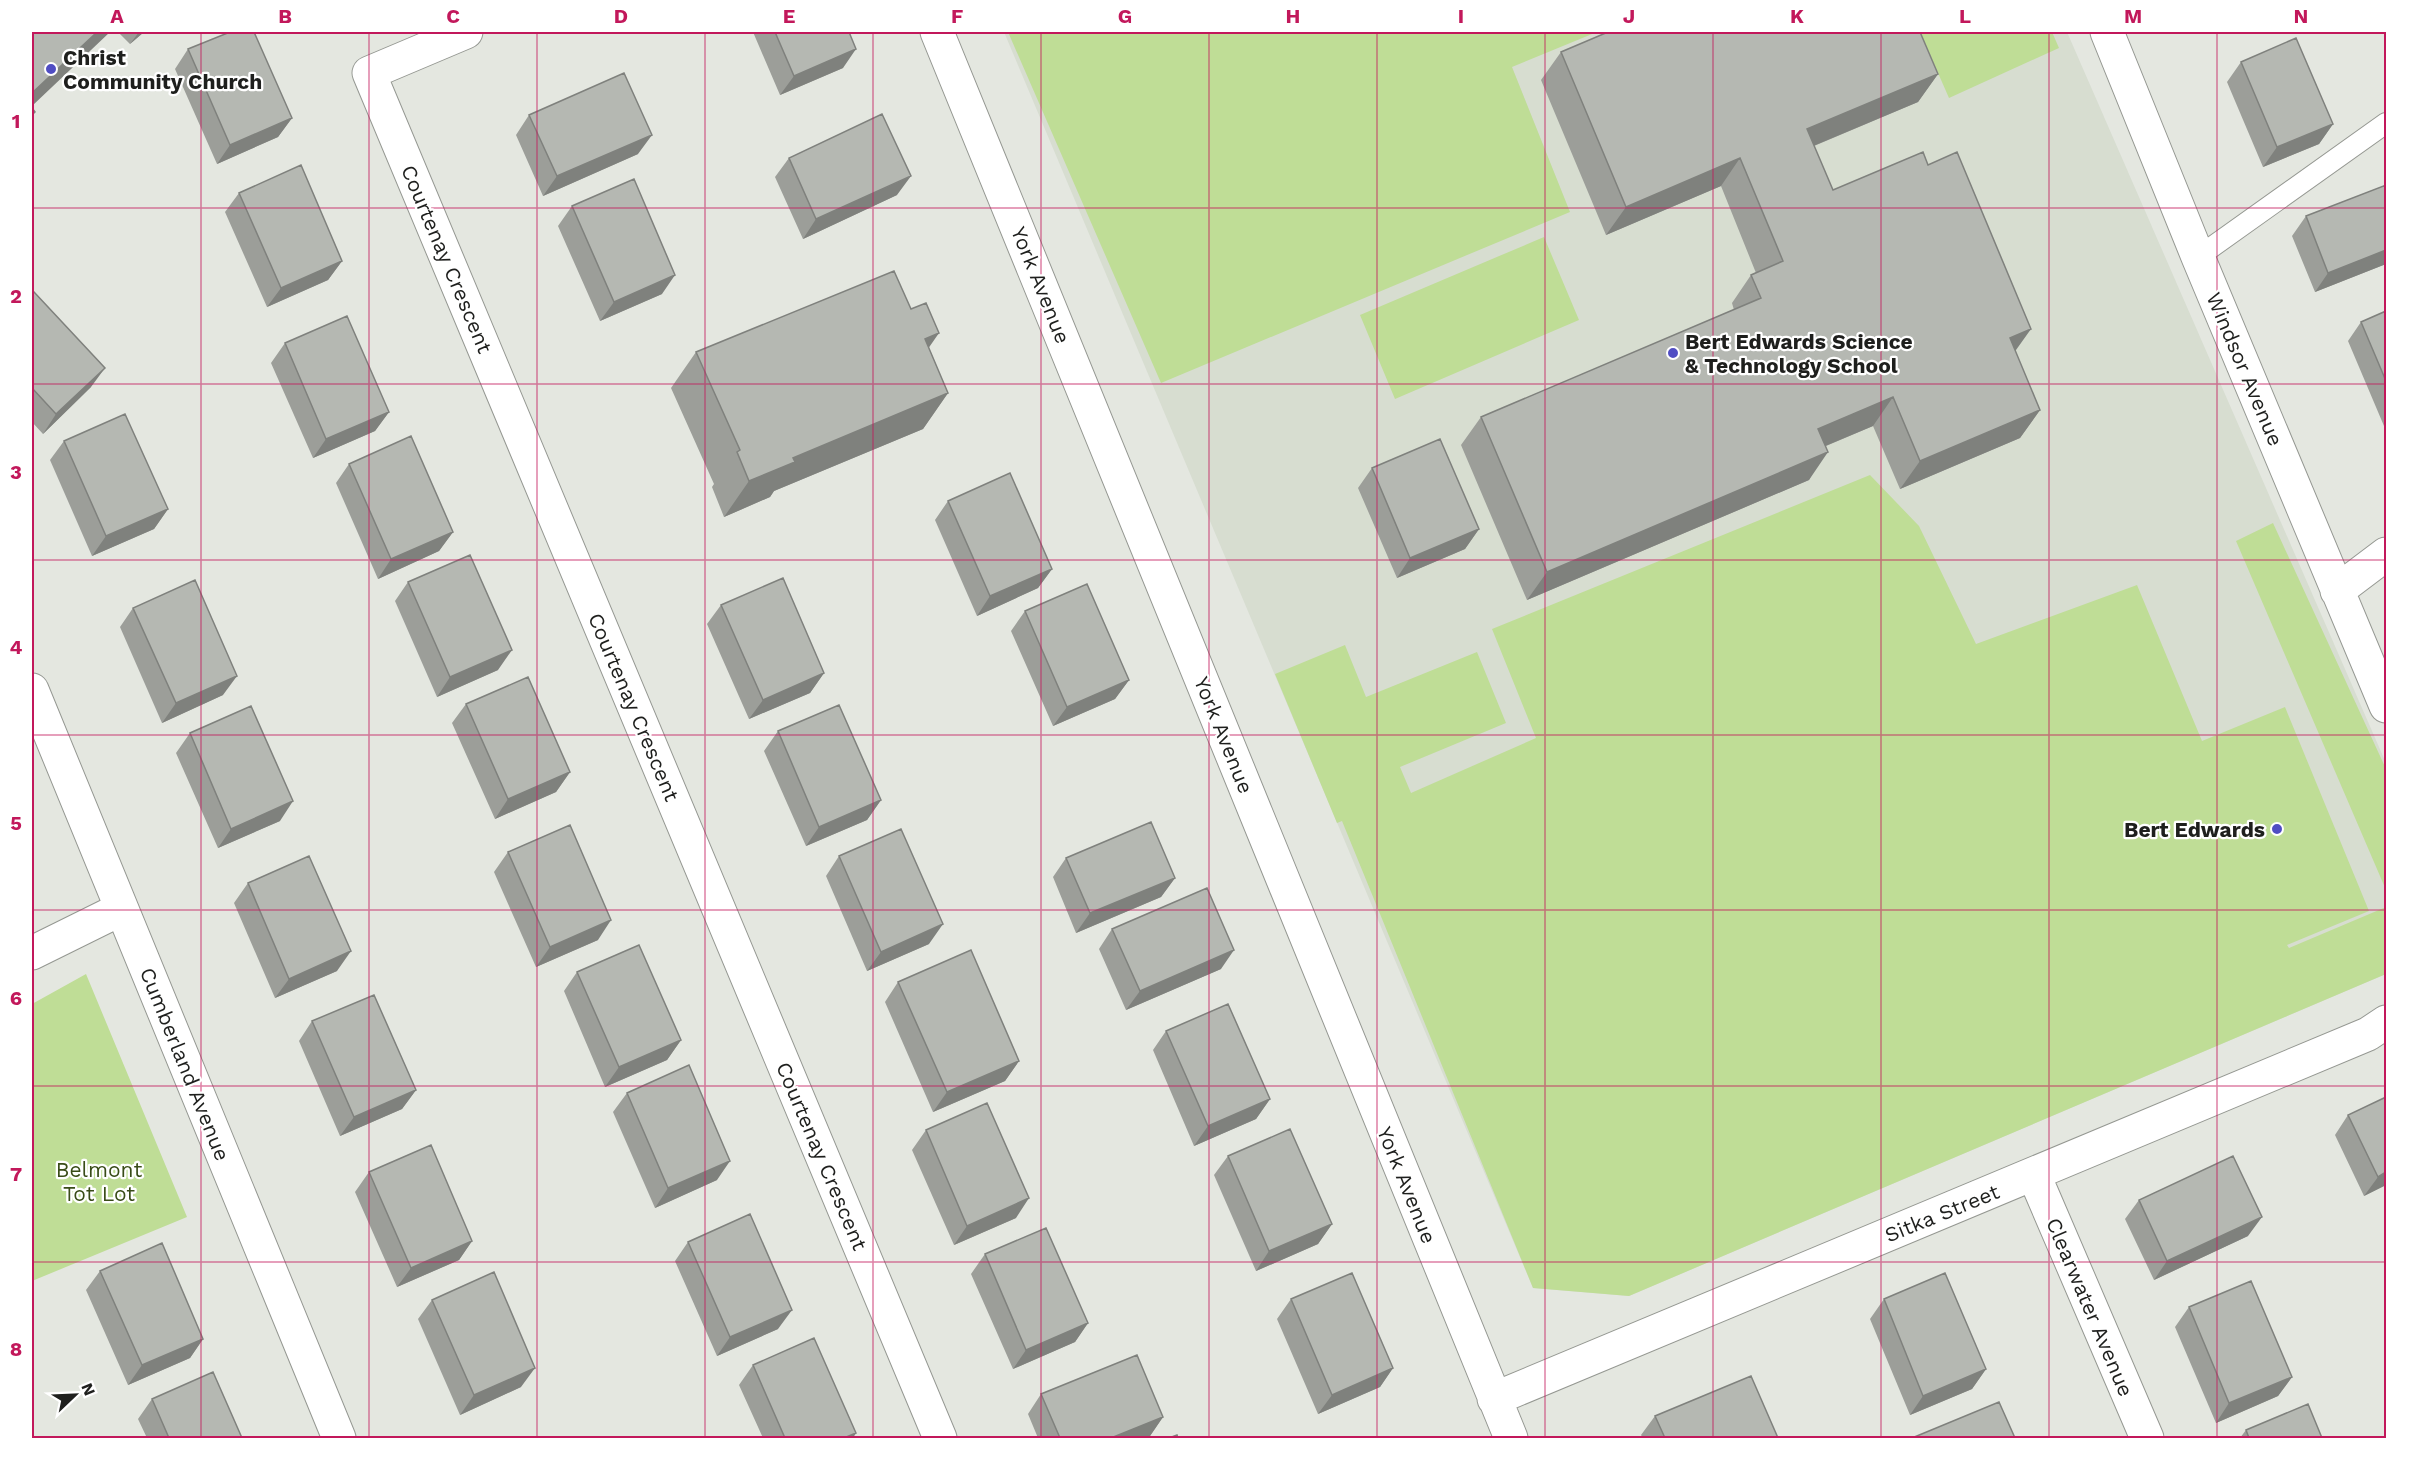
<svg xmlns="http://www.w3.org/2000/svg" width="2418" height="1470" viewBox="0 0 2418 1470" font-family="'Work Sans',sans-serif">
  <rect width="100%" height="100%" fill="#e4e7e0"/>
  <path fill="#d7ddd0" d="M1004,32H2067L2386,763V974L1629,1296L1533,1288Z"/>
  <path fill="#bfdd96" d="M1008,32H1597L1512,67L1570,212L1161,383Z
    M1920,32H2052L2059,48L1949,98Z
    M1544,237L1579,320L1395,399L1360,315Z
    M1870,475L1919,526L1976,644L2137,585L2202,741L2285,707L2369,911L2287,945L2289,948L2386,907V974L1629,1296L1533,1288L1342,821L1337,823L1275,674L1345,645L1366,697L1477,652L1506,723L1400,767L1411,793L1536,738L1492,629Z
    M2273,523L2386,769V890L2236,541Z
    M86,974L187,1217L32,1281V1004Z"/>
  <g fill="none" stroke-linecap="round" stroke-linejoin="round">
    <g stroke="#959892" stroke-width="22">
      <path id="service" d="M2198,257L2386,123"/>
    </g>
    <g stroke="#959892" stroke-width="35">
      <path id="minor" d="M466,32L369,73L940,1438
        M937,32L1511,1438
        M2107,32L2198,257L2386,706
        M2337,591L2386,554
        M32,690L339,1438
        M32,953L121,909
        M2034,1175L2147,1438
        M1494,1399L2368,1034L2386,1022"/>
    </g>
    <use href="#service" stroke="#fff" stroke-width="20"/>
    <use href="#minor" stroke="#fff" stroke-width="33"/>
  </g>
  <path fill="#9c9e99" d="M118,32H144L130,44Z
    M753,32H849L843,68L780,95Z
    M188,49L292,118L278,137L217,164L175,69Z
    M1561,52L1938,74L1918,102L1814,146L1833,190L2015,351L2040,410L2020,438L1900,489L1873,426L1826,446L1809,480L1527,600L1461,445L1481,417L1734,310L1732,303L1751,275L1756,273L1721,186L1606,235L1541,80Z
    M2241,62L2333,124L2319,144L2263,167L2227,82Z
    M529,115L638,154L543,196L516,135Z
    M789,158L897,195L803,239L775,177Z
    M2386,185V264L2315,292L2292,236L2306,216Z
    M239,193L342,261L328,280L267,307L225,212Z
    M572,206L662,294L600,321L558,226Z
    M32,294L91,387L43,434L32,422Z
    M911,309L929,348L948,393L923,429L774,491L770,497L724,517L712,487L714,484L671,388L696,352Z
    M2386,311V425L2384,426L2348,341L2361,322Z
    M285,343L389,412L375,431L313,458L271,363Z
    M64,441L168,509L154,529L92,556L50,460Z
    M349,464L453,532L439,551L378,579L336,483Z
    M1372,468L1479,529L1465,549L1397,578L1358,488Z
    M948,501L1052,569L1038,588L977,616L935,520Z
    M408,582L498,670L437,697L395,601Z
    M721,605L824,673L810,693L749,719L707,624Z
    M133,608L223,695L162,723L120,627Z
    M1025,611L1129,680L1115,699L1053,726L1011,631Z
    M466,704L570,772L556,792L495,819L452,723Z
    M778,731L881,800L867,820L806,846L764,751Z
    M190,733L280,821L218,848L176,753Z
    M508,852L598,940L536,967L494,872Z
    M839,856L929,944L867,971L826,876Z
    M1066,858L1175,878L1161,897L1076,933L1053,877Z
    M248,883L337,971L275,998L234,903Z
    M1112,929L1221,969L1126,1010L1099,949Z
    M577,972L681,1040L667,1060L605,1087L564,991Z
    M898,982L1019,1061L1005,1081L933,1112L885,1002Z
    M312,1021L416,1090L402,1109L340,1136L299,1041Z
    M1166,1031L1270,1099L1256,1119L1194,1146L1153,1050Z
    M627,1093L717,1180L655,1208L613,1112Z
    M2348,1115L2386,1185L2364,1196L2335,1135Z
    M926,1130L1016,1218L954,1245L912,1150Z
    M1228,1156L1332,1224L1318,1244L1256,1271L1214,1175Z
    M369,1172L472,1241L459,1260L397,1287L355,1192Z
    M2139,1200L2248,1236L2154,1280L2125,1219Z
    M688,1242L778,1329L717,1356L675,1261Z
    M985,1254L1088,1323L1075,1342L1013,1369L971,1274Z
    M100,1271L203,1339L190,1358L128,1385L86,1290Z
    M1291,1299L1393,1368L1380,1387L1318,1414L1277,1319Z
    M1884,1299L1986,1369L1972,1389L1910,1415L1870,1319Z
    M432,1300L521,1387L460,1415L418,1319Z
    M2189,1307L2292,1377L2278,1396L2216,1423L2175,1327Z
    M753,1365L853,1438H763L739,1385Z
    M1041,1394L1163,1417L1150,1436L1145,1438H1038L1028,1414Z
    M152,1399L242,1438H147L138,1419Z
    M1655,1416L1777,1438H1643L1641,1435Z
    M2246,1430L2322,1438H2240Z"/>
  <path fill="#7f817d" d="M97,32H110L32,106V93Z
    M139,32H144L130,44Z
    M856,49L843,68L780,95L794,76Z
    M1938,74L1918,102L1787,157L1807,129Z
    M292,118L278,137L217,164L230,145Z
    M2333,124L2319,144L2263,167L2277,147Z
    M652,135L638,154L543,196L557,176Z
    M1740,158L1721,186L1606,235L1626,207Z
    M911,176L897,195L803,239L816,219Z
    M2386,250V264L2315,292L2328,273Z
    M342,261L328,280L267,307L281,288Z
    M675,275L662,294L600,321L614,302Z
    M2031,329L2011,357L2010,338Z
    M939,333L914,369L925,339Z
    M105,368L91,387L43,434L56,414Z
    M948,393L923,429L774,491L770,497L724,517L749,481L793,458Z
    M1893,397L1873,426L1799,457L1818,429Z
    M2040,410L2020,438L1900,489L1920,461Z
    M389,412L375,431L313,458L326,439Z
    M1828,452L1809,480L1527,600L1547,572Z
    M168,509L154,529L92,556L106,536Z
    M1479,529L1465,549L1397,578L1410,558Z
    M453,532L439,551L378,579L391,559Z
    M1052,569L1038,588L977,616L990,596Z
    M512,650L498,670L437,697L450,677Z
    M824,673L810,693L749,719L763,700Z
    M237,676L223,695L162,723L176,703Z
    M1129,680L1115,699L1053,726L1067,707Z
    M570,772L556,792L495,819L508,799Z
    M881,800L867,820L806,846L819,827Z
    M293,801L280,821L218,848L231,829Z
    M1175,878L1161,897L1076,933L1090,913Z
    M611,920L598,940L536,967L550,947Z
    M943,924L929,944L867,971L881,952Z
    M1234,950L1221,969L1126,1010L1140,991Z
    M351,951L337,971L275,998L289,979Z
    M681,1040L667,1060L605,1087L619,1067Z
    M1019,1061L1005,1081L933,1112L947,1092Z
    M416,1090L402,1109L340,1136L354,1117Z
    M1270,1099L1256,1119L1194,1146L1208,1126Z
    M730,1161L717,1180L655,1208L668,1188Z
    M2386,1172V1185L2364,1196L2378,1177Z
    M1029,1198L1016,1218L954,1245L967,1226Z
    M2262,1217L2248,1236L2154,1280L2167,1261Z
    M1332,1224L1318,1244L1256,1271L1269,1251Z
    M472,1241L459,1260L397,1287L411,1268Z
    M792,1310L778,1329L717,1356L730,1337Z
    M1088,1323L1075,1342L1013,1369L1026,1350Z
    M203,1339L190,1358L128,1385L142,1365Z
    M535,1368L521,1387L460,1415L474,1395Z
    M1393,1368L1380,1387L1318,1414L1332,1395Z
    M1986,1369L1972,1389L1910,1415L1923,1396Z
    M2292,1377L2278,1396L2216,1423L2229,1403Z
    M1163,1417L1150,1436L1145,1438H1111Z
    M856,1433L853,1438H844Z"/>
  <path fill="#b5b8b2" stroke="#7f817d" stroke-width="1.5" d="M32,32H97L32,93Z
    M230,32H254L292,118L230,145L188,49Z
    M775,32H849L856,49L794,76Z
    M1608,32H1920L1938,74L1807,129L1833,190L1923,152L1928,165L1957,152L2031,329L2010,338L2040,410L1920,461L1893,397L1818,429L1828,452L1547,572L1481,417L1761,298L1751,275L1783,261L1740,158L1626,207L1561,52Z
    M2296,38L2333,124L2277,147L2241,62Z
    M624,73L652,135L557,176L529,115Z
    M32,108L35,112L32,115Z
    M882,114L911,176L816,219L789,158Z
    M301,165L342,261L281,288L239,193Z
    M634,179L675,275L614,302L572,206Z
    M2386,185V250L2328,273L2306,216Z
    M894,271L911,309L926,303L939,333L925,339L948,393L793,458L795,462L749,481L737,452L740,450L696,352Z
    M34,292L105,368L56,414L32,388V294Z
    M2386,311V381L2361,322Z
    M347,316L389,412L326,439L285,343Z
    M125,414L168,509L106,536L64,441Z
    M411,436L453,532L391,559L349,464Z
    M1440,439L1479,529L1410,558L1372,468Z
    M1010,473L1052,569L990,596L948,501Z
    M470,555L512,650L450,677L408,582Z
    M783,578L824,673L763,700L721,605Z
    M195,580L237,676L176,703L133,608Z
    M1087,584L1129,680L1067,707L1025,611Z
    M528,677L570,772L508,799L466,704Z
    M839,705L881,800L819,827L778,731Z
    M251,706L293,801L231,829L190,733Z
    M1151,822L1175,878L1090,913L1066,858Z
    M570,825L611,920L550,947L508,852Z
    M901,829L943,924L881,952L839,856Z
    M309,856L351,951L289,979L248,883Z
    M1207,888L1234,950L1140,991L1112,929Z
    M639,945L681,1040L619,1067L577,972Z
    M971,950L1019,1061L947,1092L898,982Z
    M374,995L416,1090L354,1117L312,1021Z
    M1228,1004L1270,1099L1208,1126L1166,1031Z
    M689,1065L730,1161L668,1188L627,1093Z
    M2386,1097V1172L2378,1177L2348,1115Z
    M987,1103L1029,1198L967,1226L926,1130Z
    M1290,1129L1332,1224L1269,1251L1228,1156Z
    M431,1145L472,1241L411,1268L369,1172Z
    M2233,1156L2262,1217L2167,1261L2139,1200Z
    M750,1214L792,1310L730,1337L688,1242Z
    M1046,1228L1088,1323L1026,1350L985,1254Z
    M162,1243L203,1339L142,1365L100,1271Z
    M494,1272L535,1368L474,1395L432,1300Z
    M1352,1273L1393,1368L1332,1395L1291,1299Z
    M1945,1273L1986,1369L1923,1396L1884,1299Z
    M2251,1281L2292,1377L2229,1403L2189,1307Z
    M814,1338L856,1433L844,1438H785L753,1365Z
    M1137,1355L1163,1417L1111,1438H1060L1041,1394Z
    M213,1372L242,1438H169L152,1399Z
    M1751,1376L1778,1438H1665L1655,1416Z
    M1999,1402L2015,1438H1912Z
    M2308,1404L2322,1438H2249L2246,1430Z
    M1177,1435L1178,1438H1169Z"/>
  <path fill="none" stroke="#c2185b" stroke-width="1.5" stroke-opacity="0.55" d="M201,32V1438M369,32V1438M537,32V1438M705,32V1438M873,32V1438M1041,32V1438M1209,32V1438M1377,32V1438M1545,32V1438M1713,32V1438M1881,32V1438M2049,32V1438M2217,32V1438M32,208H2386M32,384H2386M32,560H2386M32,735H2386M32,910H2386M32,1086H2386M32,1262H2386"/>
  <g fill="#504dc3" stroke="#fff" stroke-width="2">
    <circle cx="51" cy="69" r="6"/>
    <circle cx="1673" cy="353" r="6"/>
    <circle cx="2277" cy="829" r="6"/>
  </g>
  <g text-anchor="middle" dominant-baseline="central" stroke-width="4.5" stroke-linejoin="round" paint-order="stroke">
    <g font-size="21" font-weight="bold" fill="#1e1f1d" stroke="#fff" text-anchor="start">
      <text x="63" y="57">Christ<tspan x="63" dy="24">Community Church</tspan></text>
      <text x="1685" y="341">Bert Edwards Science<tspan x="1685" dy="24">&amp; Technology School</tspan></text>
      <text x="2265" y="829" text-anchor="end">Bert Edwards</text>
    </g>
    <g font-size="21" fill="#1e1f1d" stroke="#fff">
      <text transform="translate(447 259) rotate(67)">Courtenay Crescent</text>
      <text transform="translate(1041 285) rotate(68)">York Avenue</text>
      <text transform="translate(2245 369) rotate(67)">Windsor Avenue</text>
      <text transform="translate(634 707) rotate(67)">Courtenay Crescent</text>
      <text transform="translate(1224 735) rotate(68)">York Avenue</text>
      <text transform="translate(185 1064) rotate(68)">Cumberland Avenue</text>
      <text transform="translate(822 1156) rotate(67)">Courtenay Crescent</text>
      <text transform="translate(1407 1185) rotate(68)">York Avenue</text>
      <text transform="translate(1942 1213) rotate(-22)">Sitka Street</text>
      <text transform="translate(2090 1307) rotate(67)">Clearwater Avenue</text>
    </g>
    <g font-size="21" fill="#394c18" stroke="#fff">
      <text x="99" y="1169">Belmont<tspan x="99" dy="24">Tot Lot</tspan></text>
    </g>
  </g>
  <rect width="2418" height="1470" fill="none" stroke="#ffffff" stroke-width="66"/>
  <g transform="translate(75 1395) rotate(67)" stroke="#ffffff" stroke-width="4.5" paint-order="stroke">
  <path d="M0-4.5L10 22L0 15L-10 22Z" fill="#1e1f1d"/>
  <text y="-9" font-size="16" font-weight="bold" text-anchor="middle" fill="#1e1f1d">N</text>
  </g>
  <rect x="33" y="33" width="2352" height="1404" fill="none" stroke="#c2185b" stroke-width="2"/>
  <g font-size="20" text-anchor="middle" font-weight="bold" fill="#c2185b">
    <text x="117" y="23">A</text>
    <text x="285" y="23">B</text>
    <text x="453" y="23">C</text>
    <text x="621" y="23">D</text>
    <text x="789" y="23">E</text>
    <text x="957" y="23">F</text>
    <text x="1125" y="23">G</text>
    <text x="1293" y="23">H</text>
    <text x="1461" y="23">I</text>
    <text x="1629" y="23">J</text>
    <text x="1797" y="23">K</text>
    <text x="1965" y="23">L</text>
    <text x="2133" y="23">M</text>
    <text x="2301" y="23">N</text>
    <text x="16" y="128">1</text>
    <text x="16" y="303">2</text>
    <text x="16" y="479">3</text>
    <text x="16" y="654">4</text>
    <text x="16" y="830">5</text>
    <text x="16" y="1005">6</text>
    <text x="16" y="1181">7</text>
    <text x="16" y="1356">8</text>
  </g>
</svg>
